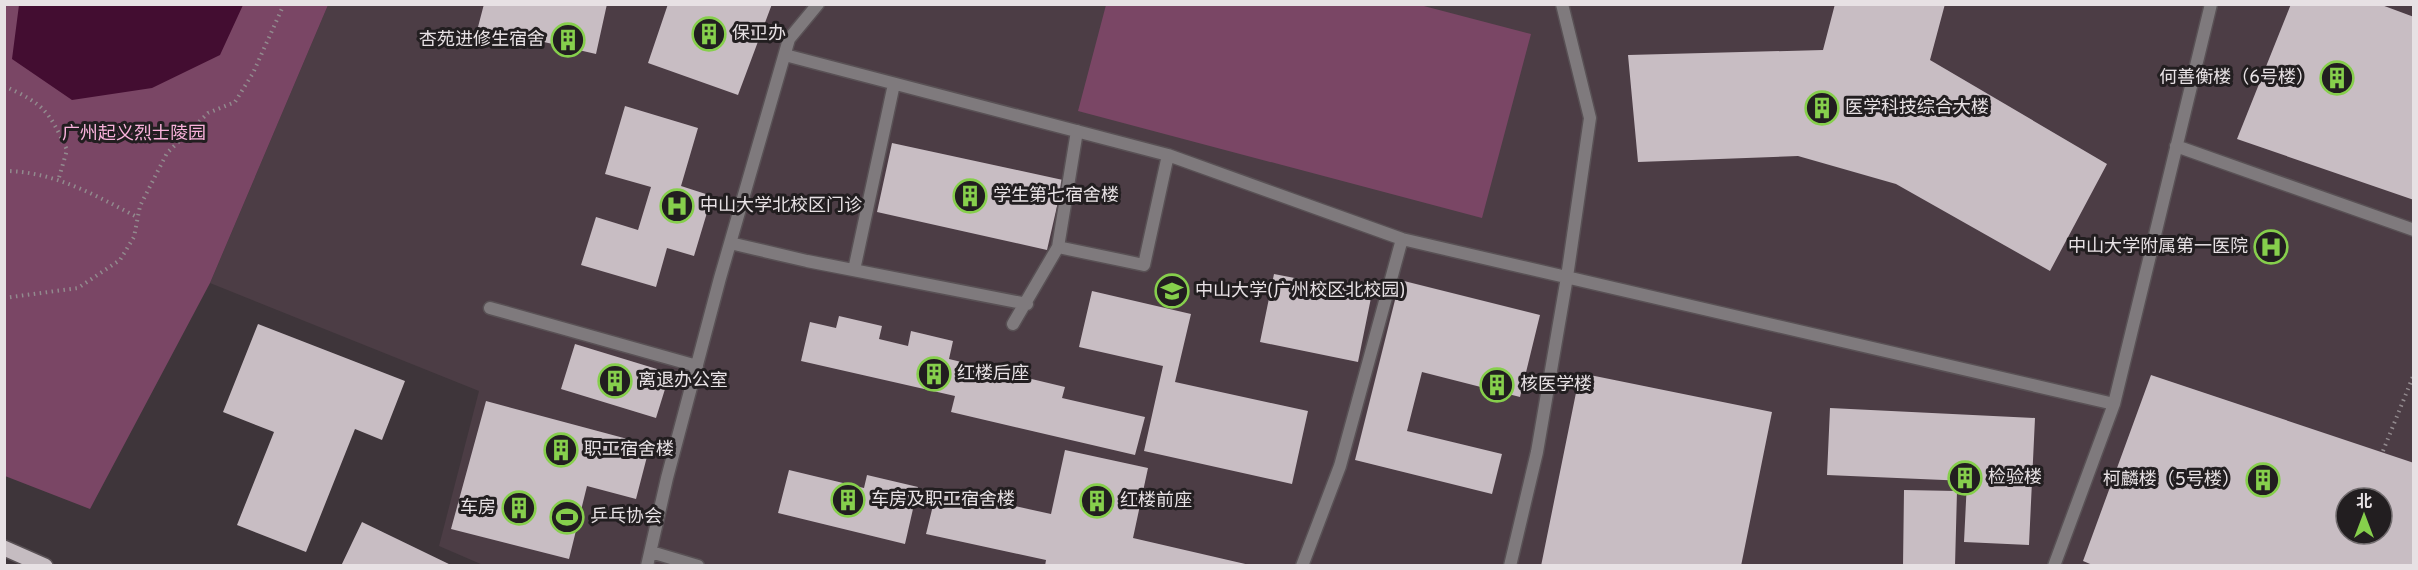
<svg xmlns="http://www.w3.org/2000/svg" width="2418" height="570" viewBox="0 0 2418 570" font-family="Overpass,'Noto Sans SC',sans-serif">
  <rect width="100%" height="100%" fill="#3e353a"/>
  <path fill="#4c3d45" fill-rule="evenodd" d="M328,5H2413V565H483L439,546L479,391L210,283ZM2346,498H2382V534H2346Z"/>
  <path fill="#7a4665" d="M4,5H328L210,283L90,509L5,476Z
    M1106,5H1420L1531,34L1482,218L1078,111Z"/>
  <path fill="#430d31" d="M19,5V4L243,5L220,55L152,88L72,100L12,59Z"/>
  <path fill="#c8bdc3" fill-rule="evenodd" d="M484,4H607L596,54L478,27Z
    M668,4H772L738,95L648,63Z
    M1835,4H1945L1930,60L2107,164L2050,271L1896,184L1798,156L1638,162L1628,55L1823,50Z
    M2291,4H2379L2414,17V200L2237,139Z
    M625,106L698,128L681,186L712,196L694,256L667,248L656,287L581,265L596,217L638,230L651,187L605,174Z
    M892,143L1063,180L1047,250L877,212Z
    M1274,274L1372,293L1358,362L1260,342Z
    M1400,280L1540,315L1520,397L1422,372L1407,431L1502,454L1492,494L1355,460Z
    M1092,291L1191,314L1175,382L1308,411L1292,484L1144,451L1163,366L1079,347Z
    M839,316L882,326L879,339L908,346L911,331L953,341L949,359L1065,387L1062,398L1145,417L1135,455L951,412L955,396L801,361L810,322L836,328Z
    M258,324L405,381L382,440L355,429L306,552L237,525L274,432L223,412Z
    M575,344L670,373L656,418L561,389Z
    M1580,373L1772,412L1741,566H1541Z
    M2151,375L2414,463V566H2095L2083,561ZM2346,498H2382V534H2346Z
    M486,401L650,445L636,499L587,486L569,559L451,529Z
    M1830,408L2035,418L2029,545L1964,542L1967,481L1827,475Z
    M1065,450L1148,468L1133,538L1254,566H1045L1046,560L926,534L937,489L1051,514Z
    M789,470L864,488L867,475L918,487L905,544L778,513Z
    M1904,490L1957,491L1955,566H1903Z
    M362,522L453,566H341Z"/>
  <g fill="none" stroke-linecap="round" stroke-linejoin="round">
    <g stroke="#595155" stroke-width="15">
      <path id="service" d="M785,55L1168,155L1402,239L2114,404
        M2176,146L2414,230
        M730,243L807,261L1027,304
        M1058,247L1077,131
        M854,270L894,84
        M490,308L697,366
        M1013,324L1058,247L1144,265L1168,155
        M651,552L698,566
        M647,566L667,478L720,278L789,39L818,4
        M1302,566L1340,466L1402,239
        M1510,566L1537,452L1567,277L1590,118L1562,4
        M2054,566L2114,404L2211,4"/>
    </g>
    <g stroke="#595155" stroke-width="18">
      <path id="primary" d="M4,548L45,566"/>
    </g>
    <path stroke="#928a8e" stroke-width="4" stroke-dasharray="1.5 4.5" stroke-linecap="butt" d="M4,86C44,104 49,111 67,150L58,181
      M4,171C53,171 95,195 137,217
      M4,298L78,288L120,260L134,237L140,206L167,153L208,113L235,102L253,73L284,4
      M2383,451L2414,374"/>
    <use href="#service" stroke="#7f7a7d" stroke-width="12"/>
    <use href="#primary" stroke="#c5bcc1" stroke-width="15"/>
  </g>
  <defs>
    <g id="building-ring" transform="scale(1.725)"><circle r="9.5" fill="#221e20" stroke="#86cf4c" stroke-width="1.5"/><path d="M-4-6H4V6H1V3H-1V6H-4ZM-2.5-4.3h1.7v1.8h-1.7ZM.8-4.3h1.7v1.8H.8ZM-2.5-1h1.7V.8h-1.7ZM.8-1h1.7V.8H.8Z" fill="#86cf4c"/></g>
    <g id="hospital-ring" transform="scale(1.725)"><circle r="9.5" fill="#221e20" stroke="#86cf4c" stroke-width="1.5"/><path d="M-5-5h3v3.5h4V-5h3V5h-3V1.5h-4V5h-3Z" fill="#86cf4c"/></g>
    <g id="university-ring" transform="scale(1.725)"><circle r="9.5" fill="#221e20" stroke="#86cf4c" stroke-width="1.5"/><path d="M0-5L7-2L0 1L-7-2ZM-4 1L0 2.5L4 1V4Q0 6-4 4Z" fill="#86cf4c"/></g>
    <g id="stadium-ring" transform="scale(1.725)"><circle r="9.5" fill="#221e20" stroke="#86cf4c" stroke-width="1.5"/><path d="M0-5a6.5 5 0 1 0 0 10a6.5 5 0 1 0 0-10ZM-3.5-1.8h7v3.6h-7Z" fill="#86cf4c"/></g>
  </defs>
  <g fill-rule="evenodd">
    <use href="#building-ring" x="709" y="34"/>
    <use href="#building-ring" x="568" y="40"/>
    <use href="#building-ring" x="2337" y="78"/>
    <use href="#building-ring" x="1822" y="108"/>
    <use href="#building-ring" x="970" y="196"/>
    <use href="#hospital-ring" x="677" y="206"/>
    <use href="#hospital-ring" x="2271" y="247"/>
    <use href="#university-ring" x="1172" y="291"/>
    <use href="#building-ring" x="934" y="374"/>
    <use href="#building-ring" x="615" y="381"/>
    <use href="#building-ring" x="1497" y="385"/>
    <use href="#building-ring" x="561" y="450"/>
    <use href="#building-ring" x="1965" y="478"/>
    <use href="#building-ring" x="2263" y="480"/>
    <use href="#building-ring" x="848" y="500"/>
    <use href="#building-ring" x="1097" y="501"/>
    <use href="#building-ring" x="519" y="508"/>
    <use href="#stadium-ring" x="567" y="517"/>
  </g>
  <g text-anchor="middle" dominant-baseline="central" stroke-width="6" stroke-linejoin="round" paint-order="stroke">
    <g font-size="18" fill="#e7e1e4" stroke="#221e20" text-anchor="start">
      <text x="732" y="34">保卫办</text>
      <text x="545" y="40" text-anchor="end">杏苑进修生宿舍</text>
      <text x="2314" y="78" text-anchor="end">何善衡楼（6号楼）</text>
      <text x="1845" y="108">医学科技综合大楼</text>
      <text x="993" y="196">学生第七宿舍楼</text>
      <text x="700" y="206">中山大学北校区门诊</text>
      <text x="2248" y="247" text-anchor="end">中山大学附属第一医院</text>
      <text x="1195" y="291">中山大学(广州校区北校园)</text>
      <text x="957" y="374">红楼后座</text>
      <text x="638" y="381">离退办公室</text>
      <text x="1520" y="385">核医学楼</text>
      <text x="584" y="450">职工宿舍楼</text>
      <text x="1988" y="478">检验楼</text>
      <text x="2240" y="480" text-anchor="end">柯麟楼（5号楼）</text>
      <text x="871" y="500">车房及职工宿舍楼</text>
      <text x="1120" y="501">红楼前座</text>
      <text x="496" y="508" text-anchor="end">车房</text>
      <text x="590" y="517">乒乓协会</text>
    </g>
    <g font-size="18" fill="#f9b2db" stroke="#221e20">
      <text x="134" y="134">广州起义烈士陵园</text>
    </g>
  </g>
  <rect width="2418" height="570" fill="none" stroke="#e7e1e4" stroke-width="12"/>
  <g transform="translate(2364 516)"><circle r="28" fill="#221e20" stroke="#716c6e" stroke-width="1.5"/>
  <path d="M0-4.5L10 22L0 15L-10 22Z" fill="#86cf4c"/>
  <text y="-9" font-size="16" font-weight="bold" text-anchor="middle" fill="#e7e1e4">北</text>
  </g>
</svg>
